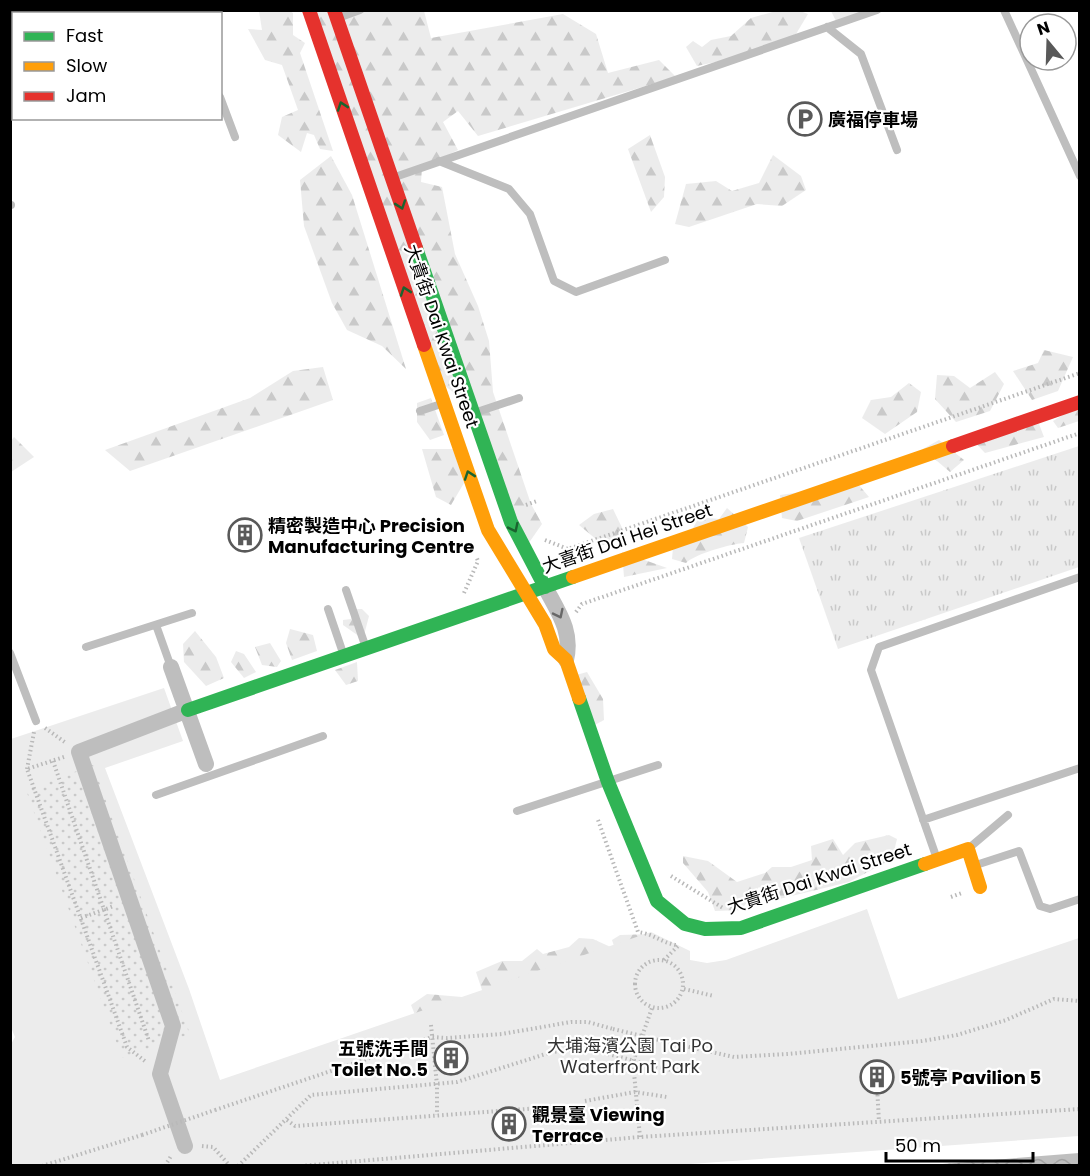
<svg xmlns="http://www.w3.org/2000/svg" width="1090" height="1176" viewBox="0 0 1090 1176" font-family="Poppins,'Noto Sans TC',sans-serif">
  <defs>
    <pattern id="grass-tufts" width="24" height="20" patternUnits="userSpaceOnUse" patternTransform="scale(1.5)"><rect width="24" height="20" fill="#ececec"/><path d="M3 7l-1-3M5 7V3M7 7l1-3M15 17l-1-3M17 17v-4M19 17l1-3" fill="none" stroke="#c9c9c9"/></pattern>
    <pattern id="forest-firs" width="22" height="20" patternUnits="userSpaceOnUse" patternTransform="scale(1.5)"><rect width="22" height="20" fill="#ececec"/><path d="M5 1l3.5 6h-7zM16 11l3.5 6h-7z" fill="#c9c9c9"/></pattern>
    <pattern id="garden-dots" width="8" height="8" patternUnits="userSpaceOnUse" patternTransform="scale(1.5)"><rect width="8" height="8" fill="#ececec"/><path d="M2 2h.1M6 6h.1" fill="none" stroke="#c9c9c9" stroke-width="1.8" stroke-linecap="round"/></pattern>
    <pattern id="water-waves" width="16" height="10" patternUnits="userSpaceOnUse" patternTransform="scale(1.5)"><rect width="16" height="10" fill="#bfbfbf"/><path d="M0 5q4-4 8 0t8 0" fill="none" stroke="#a2a2a2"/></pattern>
  </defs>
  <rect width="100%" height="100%" fill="#fff"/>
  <path fill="url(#grass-tufts)" d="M1079,446V567L838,649L799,538Z"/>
  <path fill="url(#forest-firs)" d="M259,11H290L293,13V35L305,43L300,53L333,151L320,149L314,135L307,133L301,152L278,135L282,117L298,110L282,65L265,60L248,29L262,30Z
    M311,11H424L431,38L563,14L596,34L608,73L659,60L676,77L478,136L458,111L443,122L458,150L422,168L421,182L442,187L455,254L478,306L489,341L493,392L531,504L542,524L526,547L467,403L440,382Z
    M776,11H800L808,14L796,34L748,55L697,66L686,47L693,41L702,47L711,40L731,36L751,18Z
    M831,11H867L836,21Z
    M650,135L665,177L664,197L651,212L628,149Z
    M773,155L801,176L806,190L782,206L757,204L689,227L675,224L686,184L716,181L732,191L759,183Z
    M331,156L352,195L406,369L382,346L347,330L332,303L304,226L300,180Z
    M1044,350L1073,357L1058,391L1032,400L1013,371L1038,363Z
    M323,367L333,400L130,471L105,450L250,398L293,371Z
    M995,372L1004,384L990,411L956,422L935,399L937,375L954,376L970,388Z
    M909,383L921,392L917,412L885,434L862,418L871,400L891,397Z
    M431,398L444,435L430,440L417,422V403Z
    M1079,405V421L1058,428L1053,421Z
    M1039,424L1044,437L985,453L969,436Z
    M14,437L34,457L11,472V441Z
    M939,440L964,460L950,472L923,449Z
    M422,449H453L464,483L451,505L436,497Z
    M858,484L869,497L797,521L782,518L780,495Z
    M727,508L748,527L744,543C730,544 695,554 686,563L672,559L674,536L692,530L699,517L719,519Z
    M613,509L626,536L603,545L579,525L594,514Z
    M622,552L667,568L624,577Z
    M352,609H362L369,616L363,639L343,625V620L351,619Z
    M290,629L313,635L317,651L292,660L286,643Z
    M195,631L216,657L224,678L206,686L184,662L183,644Z
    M270,643L281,661L277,667L262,665L255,647Z
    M236,651L244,654L256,672L244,678L231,662Z
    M357,662L358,681L346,685L335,670Z
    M587,672L603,699L604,720L589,728L569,677Z
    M889,835L897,839L892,859L849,882L775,900L759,887L741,910L715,911L708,892L683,863V856L708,861L737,882L765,873L772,867H791L812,860L811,846L833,839L843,855L855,843Z
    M653,934L625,982L637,1015L603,1014L600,1031L627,1045L575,1034L516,1043L488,1057L476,1059L465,1074L489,1078L515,1073L516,1093L483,1090L459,1099L445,1096L460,1044L552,1030L556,1015L506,1021L512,1003L504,998L471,1016L420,1027L411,1005L427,994L485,999L476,972L502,961H522L537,949L543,954L569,947L579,938L593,939L615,949L612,940L620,935Z"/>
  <path fill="#ececec" d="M164,688L183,741L105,768L189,989L220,1080L651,932L690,951V960L707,963L726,960L867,909L898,999L1079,938V1136L662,1166H11L10,1046L15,1037L10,1025L11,739Z"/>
  <path fill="url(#garden-dots)" d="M93,765L190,1034L122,1058L26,790Z"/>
  <path fill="url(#water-waves)" d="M1079,1153V1165H930Z"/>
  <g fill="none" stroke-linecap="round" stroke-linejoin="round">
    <path stroke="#b9b9b9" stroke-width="4" stroke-dasharray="1.5 3" stroke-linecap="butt" d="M526,505L537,501
      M545,540L568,549L1080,373
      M464,593L478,561L476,556
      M576,612L582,604L1080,433
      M45,728L66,743
      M64,757L27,769L127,1047L146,1062
      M53,761L149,1041
      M27,769L34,732
      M598,820L638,932C654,934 660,942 676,945
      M671,876L723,908
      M951,897L962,893
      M81,918L114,906
      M635 984a24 24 0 1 1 48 0a24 24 0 1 1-48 0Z
      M664,960L678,946
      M684,989L714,996
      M431,1025L437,1085V1115
      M671,1043L734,1057L788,1054L922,1041L957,1035L1006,1020L1054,999L1080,1001
      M877,1086L879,1122
      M585,1101L635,1092L667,1097
      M215,1110L432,1037L447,1038L502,1034L571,1022H588L613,1029
      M287,1120L295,1126L567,1106
      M640,1137L633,1062L652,1008
      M202,1146L213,1147L230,1166
      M42,1166L142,1135
      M165,1166L171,1156
      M238,1166L311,1095L457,1082L552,1052L585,1048L670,1070
      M301,1166L640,1137L1080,1109"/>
    <path stroke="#bebebe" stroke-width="8" d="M190,10L191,14
      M1004,10L1080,176
      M61,14L69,10
      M338,18L360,10
      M827,27L861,54L897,150
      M10,31L14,30
      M220,97L235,137
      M439,161L509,189L530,214L554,281L576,292L665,260
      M395,177L877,10
      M10,205H11
      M420,411L444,403
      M474,413L519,398
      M346,590L365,645
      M328,609L343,653
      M156,625L171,667
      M86,647L192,613
      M10,653L36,721
      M156,795L323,736
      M517,811L658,765
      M923,820L1080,768
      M969,848L1008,815
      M937,859L871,670L879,647L1080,577
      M976,865L1019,851L1040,906L1050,909L1080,899"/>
    <path stroke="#bebebe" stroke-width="16" d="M545,587C558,612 573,631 566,660
      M171,667L206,764
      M185,1146L160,1074L173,1026L79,752L188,710"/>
    <path stroke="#30b455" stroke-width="14" d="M416,248L511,522L545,587
      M579,698L608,782L657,901L685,924L705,929L741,928L925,864
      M188,710L573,577"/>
    <path stroke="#ff9f0a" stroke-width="14" d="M424,345L488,530L545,624L554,649L566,660L579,698
      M573,577L953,446
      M925,864L968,849L980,887"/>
    <path stroke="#e5322d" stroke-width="14" d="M309,10L424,345
      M334,10L416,248
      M953,446L1080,402"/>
    <path stroke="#b9b9b9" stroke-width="4" stroke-dasharray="1.5 3" stroke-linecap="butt" d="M613,1029L671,1043
      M142,1135L215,1110"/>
  </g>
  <defs><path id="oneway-chevron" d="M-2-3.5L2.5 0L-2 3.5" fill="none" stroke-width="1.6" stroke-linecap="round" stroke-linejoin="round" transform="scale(1.5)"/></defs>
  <g stroke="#1a632f">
    <use href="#oneway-chevron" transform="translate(342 106) rotate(-109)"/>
    <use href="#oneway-chevron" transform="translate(401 205) rotate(71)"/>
    <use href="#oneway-chevron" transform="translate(405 291) rotate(-109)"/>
    <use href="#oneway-chevron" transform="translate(469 475) rotate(-109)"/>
    <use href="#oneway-chevron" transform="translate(514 528) rotate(64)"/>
  </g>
  <use stroke="#686868" href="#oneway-chevron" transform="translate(559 614) rotate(64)"/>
  <defs>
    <g id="parking-ring" transform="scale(1.725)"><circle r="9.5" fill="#fff" stroke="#595959" stroke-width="1.5"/><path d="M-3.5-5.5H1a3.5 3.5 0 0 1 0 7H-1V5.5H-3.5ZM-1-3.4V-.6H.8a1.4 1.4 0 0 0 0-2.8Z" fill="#595959"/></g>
    <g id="building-ring" transform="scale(1.725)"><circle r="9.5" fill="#fff" stroke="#595959" stroke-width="1.5"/><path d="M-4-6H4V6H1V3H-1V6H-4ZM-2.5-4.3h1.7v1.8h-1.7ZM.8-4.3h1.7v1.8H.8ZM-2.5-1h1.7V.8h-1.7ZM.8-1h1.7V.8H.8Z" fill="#595959"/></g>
  </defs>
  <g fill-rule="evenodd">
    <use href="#parking-ring" x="805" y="119"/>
    <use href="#building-ring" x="245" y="535"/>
    <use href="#building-ring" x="451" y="1058"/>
    <use href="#building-ring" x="877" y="1077"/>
    <use href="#building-ring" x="509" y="1124"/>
  </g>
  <g text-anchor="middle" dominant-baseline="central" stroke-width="4.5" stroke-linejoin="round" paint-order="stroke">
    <g font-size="18" font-weight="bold" fill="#000" stroke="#fff" text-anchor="start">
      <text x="828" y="119">廣福停車場</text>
      <text x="268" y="525">精密製造中心 Precision<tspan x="268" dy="21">Manufacturing Centre</tspan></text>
      <text x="428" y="1048" text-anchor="end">五號洗手間<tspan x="428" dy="21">Toilet No.5</tspan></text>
      <text x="900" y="1077">5號亭 Pavilion 5</text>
      <text x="532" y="1114">觀景臺 Viewing<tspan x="532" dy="21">Terrace</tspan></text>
    </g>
    <g font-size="18" fill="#000" stroke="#fff">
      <text transform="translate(442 336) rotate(71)">大貴街 Dai Kwai Street</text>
      <text transform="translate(627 538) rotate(-19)">大喜街 Dai Hei Street</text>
      <text transform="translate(819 878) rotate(-18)">大貴街 Dai Kwai Street</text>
    </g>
    <g font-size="18" fill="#333" stroke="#fff">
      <text x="630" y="1045">大埔海濱公園 Tai Po<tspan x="630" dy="21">Waterfront Park</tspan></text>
    </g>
  </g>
  <rect width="1090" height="1176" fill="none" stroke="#000000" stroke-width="24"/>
  <rect x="12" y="12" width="210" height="108" fill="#ffffff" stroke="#999999" stroke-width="1.5"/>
  <rect x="24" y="32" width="30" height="9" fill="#30b455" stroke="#999999" stroke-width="1.5"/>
  <text x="66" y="42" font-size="18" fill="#000000">Fast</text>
  <rect x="24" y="62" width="30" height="9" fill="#ff9f0a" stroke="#999999" stroke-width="1.5"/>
  <text x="66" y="72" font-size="18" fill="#000000">Slow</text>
  <rect x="24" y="92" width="30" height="9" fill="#e5322d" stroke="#999999" stroke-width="1.5"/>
  <text x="66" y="102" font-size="18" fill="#000000">Jam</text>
  <g transform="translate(1048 42) rotate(341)"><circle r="28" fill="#ffffff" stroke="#999999" stroke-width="1.5"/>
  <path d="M0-4.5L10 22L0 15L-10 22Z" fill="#595959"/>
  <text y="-9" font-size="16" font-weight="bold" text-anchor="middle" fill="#000000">N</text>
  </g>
  <path d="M886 1152v9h147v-9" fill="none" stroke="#000000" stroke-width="3"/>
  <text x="895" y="1152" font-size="18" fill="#000000" stroke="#ffffff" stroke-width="4.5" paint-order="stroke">50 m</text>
</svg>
